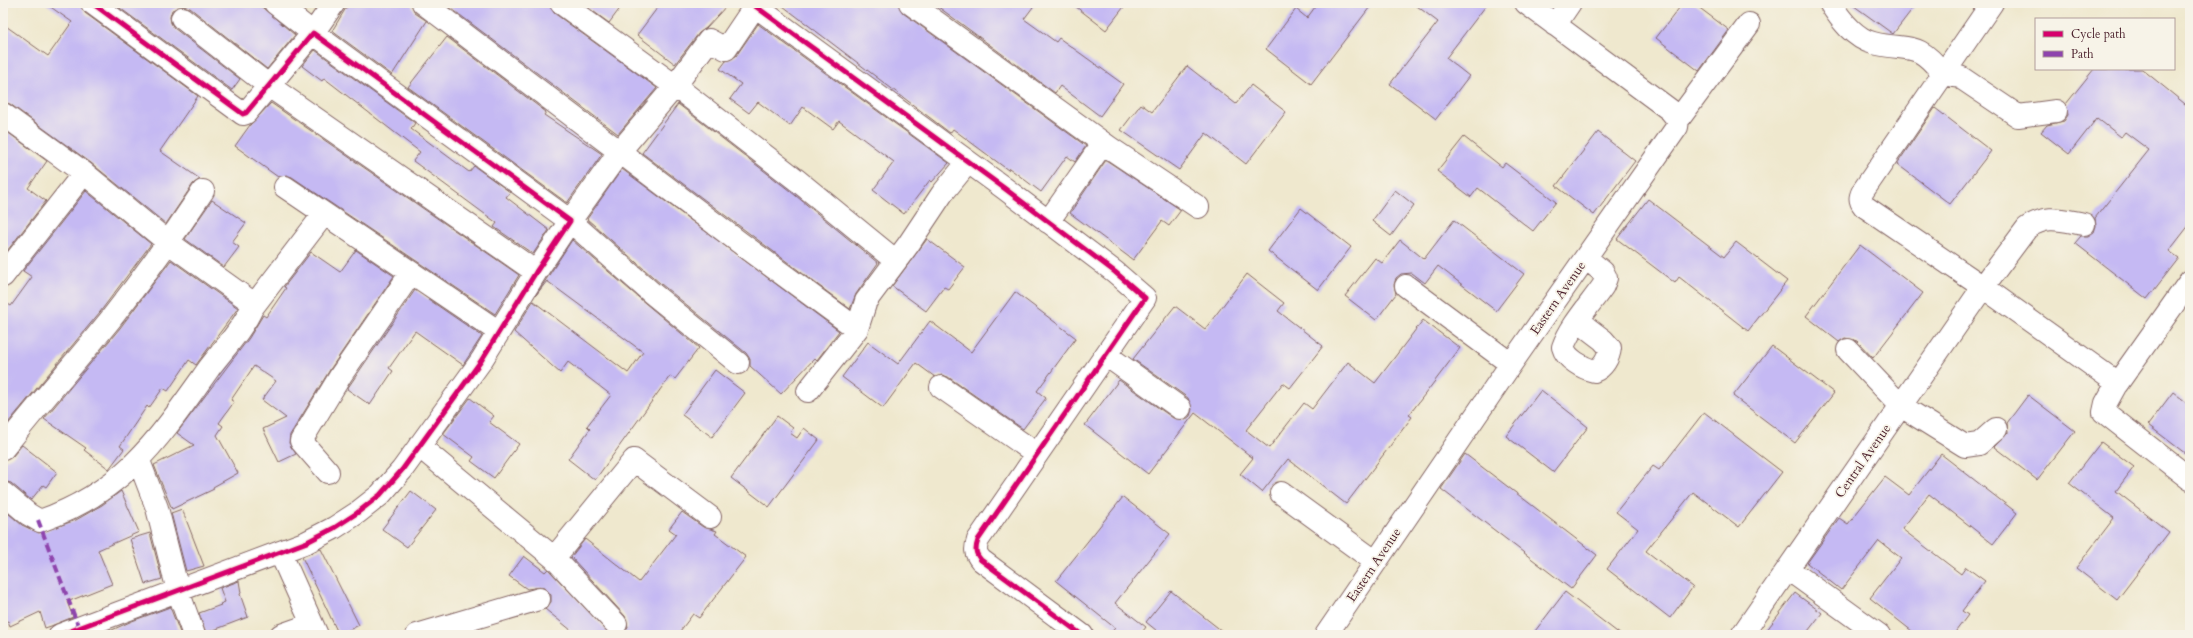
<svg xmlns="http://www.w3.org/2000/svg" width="2193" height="638" viewBox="0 0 2193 638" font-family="Cardo,serif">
  <rect width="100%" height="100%" fill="#f7f3e8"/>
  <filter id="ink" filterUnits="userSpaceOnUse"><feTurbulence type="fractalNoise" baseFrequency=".025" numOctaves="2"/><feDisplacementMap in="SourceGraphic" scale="8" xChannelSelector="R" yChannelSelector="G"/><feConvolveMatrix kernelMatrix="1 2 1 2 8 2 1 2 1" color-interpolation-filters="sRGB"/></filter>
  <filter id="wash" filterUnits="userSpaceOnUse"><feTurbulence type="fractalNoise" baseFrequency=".012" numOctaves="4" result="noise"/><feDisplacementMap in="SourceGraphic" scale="16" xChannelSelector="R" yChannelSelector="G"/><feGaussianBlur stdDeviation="0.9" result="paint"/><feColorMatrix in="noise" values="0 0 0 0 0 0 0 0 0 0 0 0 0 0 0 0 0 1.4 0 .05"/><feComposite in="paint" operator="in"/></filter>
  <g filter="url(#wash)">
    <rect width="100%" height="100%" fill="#efe8ce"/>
    <g id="blocks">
      <path fill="#c5b9f3" d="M45,3H80L85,13L198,96L160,151L200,179L193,184L166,224L91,163L10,104L3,102V24L48,56L72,22Z
        M113,3H257L295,35L267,69L190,8L183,6L172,10L170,17L171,23L174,28L240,79L232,90Z
        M349,3H411L415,13L427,21L392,75L332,31Z
        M444,3H549L554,13L657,88L618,134Z
        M582,3H624L609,23Z
        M661,3H729L706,28L699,33L675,64L637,35Z
        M779,3H898L903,13L1086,146L1075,162L1067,156L1041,192L1009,168L1008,170L953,129L950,133Z
        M933,3H1036L1024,19L1056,42L1059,38L1123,84L1100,116L1060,86L1055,93Z
        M1071,3H1127L1106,30Z
        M1318,3H1373L1311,84L1266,49L1296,9L1307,18Z
        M1413,3H1488L1446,58L1469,76L1436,119L1390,84L1438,22Z
        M1683,3H1693L1729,30L1699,71L1656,38Z
        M1850,3H1917L1893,34Z
        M758,24L949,163L932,182L930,180L904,214L873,190L894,162L839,121L833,129L803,107L790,126L758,102L749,113L730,99L741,84L720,69L726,61L736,56Z
        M447,37L546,112L544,115L602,154L567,203L408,87Z
        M315,50L415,123L411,129L469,172L474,166L510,192L506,197L549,230L533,254L494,227L497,223L413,161L420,152L324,78L322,81L302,66Z
        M1187,66L1236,104L1251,85L1286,112L1246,164L1206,133L1179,170L1121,130L1141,104L1152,112Z
        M2094,69H2142L2190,108V224L2169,251L2179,258L2147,299L2075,243L2081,236H2088L2094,232L2096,226L2095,218L2149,150L2125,132L2121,137L2097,118L2069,154L2041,132L2047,125L2064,121L2068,115L2066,104Z
        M271,103L519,275L495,314L292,177L286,175L278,177L235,146L250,125Z
        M678,104L790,191L878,263L856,294L850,309L642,153Z
        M1935,108L1991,151L1950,204L1897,164Z
        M3,129L47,161L28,188L46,201L7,251L3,248Z
        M1598,132L1635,161L1594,215L1556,186Z
        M1464,137L1502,167L1505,163L1556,202L1533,231L1478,188L1471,197L1437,171Z
        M1106,160L1181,210L1169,226L1162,221L1133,260L1070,213Z
        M622,169L839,331L817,360L815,358L781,394L750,366V359L746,353L661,284L587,219Z
        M1395,190L1414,205L1391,236L1372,221Z
        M86,191L151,244L100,312L3,429V301L11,306L32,277L23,271Z
        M1648,199L1724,257L1736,242L1787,281L1748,331L1679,277L1675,283L1617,239Z
        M212,200L246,223L232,242L239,247L224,267L185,239Z
        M1301,208L1351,247L1318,290L1268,251Z
        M1454,220L1524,274L1496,311L1438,266L1425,283L1412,273L1401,274L1396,278L1394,285L1396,294L1376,320L1345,296L1375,258L1382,263L1400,240L1424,259Z
        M927,239L965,267L948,289L944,287L926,311L892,286Z
        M572,240L645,303L699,348L675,379L670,376L595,480L568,459L590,429L587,426L611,395L568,362L560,373L514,332L533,301L628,373L643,352L547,281L536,295Z
        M1860,245L1923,293L1873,358L1857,341L1845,338L1839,342L1806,316Z
        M356,250L394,276L331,368L290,435L289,443L296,454L279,462L263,429L286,418L262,400L276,381L254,366L231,400L234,402L219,423L223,426L217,435L238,473L213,487L214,489L172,509L154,465L194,445L177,433L249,338L263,315L266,317L286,288L284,287L311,252L340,272Z
        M171,260L238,308L196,365L189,360L168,391L163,388L149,408L147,406L120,446L124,449L109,469L84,450L86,448L44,419L120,328Z
        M1247,274L1284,303L1278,311L1323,346L1290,388L1283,383L1246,430L1269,448L1304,403L1312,409L1348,362L1375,383L1423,320L1460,348L1409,415L1412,417L1346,504L1288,459L1262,492L1240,474L1253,458L1195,413L1148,474L1085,425L1119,380L1173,418L1185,420L1190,416L1192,409L1188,398L1133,359L1175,306L1205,329Z
        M415,290L482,336L463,365L415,331L389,368L393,371L370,405L347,389Z
        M1015,292L1076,338L1037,391L1046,398L1023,429L948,377L942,375L935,377L916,363L883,408L842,377L868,342L898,364L930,321L971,352Z
        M1772,346L1834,393L1795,443L1733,396Z
        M715,370L745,393L712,437L682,415Z
        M1541,390L1588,427L1553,472L1506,436Z
        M2173,392L2190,405V457L2148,425Z
        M2028,395L2075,431L2037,480L1994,447L2008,433L2007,423Z
        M470,398L494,416L489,422L519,444L494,478L471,461L474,457L443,434Z
        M1704,412L1782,472L1739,527L1693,492L1646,551L1693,587L1670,618L1607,569L1638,529L1616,512L1653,466L1659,470Z
        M777,416L793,428L790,433L797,438L804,428L819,440L769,507L731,478Z
        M2101,442L2134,467L2116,491L2169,532L2117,600L2076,568L2114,518L2069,483Z
        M22,445L57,472L46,487L43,485L31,500L11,483L3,481V461L12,457Z
        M1465,454L1597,555L1571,589L1441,489Z
        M1941,454L2017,513L1993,544L1929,494L1902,529L1961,574L1966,567L1985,581L1962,611L1968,615L1953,635H1917L1870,598L1901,558L1879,541L1841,590L1807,563L1839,518L1848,524L1885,477L1909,495Z
        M121,491L139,532L98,550L112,584L67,602L73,617L51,626L45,628L40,612L10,626L8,621L3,623V509L22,525L39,533L76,520L102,505Z
        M411,491L436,510L407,547L382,529Z
        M1123,497L1170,534L1115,603L1146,627L1140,635H1109L1115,628L1056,581Z
        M182,509L204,566L186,571L171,513Z
        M682,512L703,527L717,531L715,534L746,557L699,618L693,614L677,635H621L628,627L625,616L571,557L585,539L639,582L676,534L669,529Z
        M150,533L162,579L145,584L130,539Z
        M321,549L359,625L339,635L302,557Z
        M524,556L545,572L548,569L611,635H577L545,609L551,602V595L547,590L542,587L527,589L509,576Z
        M239,581L241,593L240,594L248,617L206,633L199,613L221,605L220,604L225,602L220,588Z
        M1171,591L1227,635H1162L1146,622Z
        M1565,592L1621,635H1532Z
        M1795,593L1822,613L1805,635H1763Z
        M170,607L181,635H101L132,621Z"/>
    </g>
  </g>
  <g filter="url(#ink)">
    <use href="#blocks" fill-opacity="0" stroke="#846564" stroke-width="1"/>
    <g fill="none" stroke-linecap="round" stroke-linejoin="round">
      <g stroke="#846564" stroke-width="24">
        <path id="minor" d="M275,3L313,33L334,3
          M423,3L739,242L857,329
          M561,3L675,86L620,151L570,221L653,294L738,363
          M751,3L1004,188L1115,272L1145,298L978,540C975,549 975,553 981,560L1082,635
          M910,3L1110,148L1198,207
          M1830,3C1840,19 1854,38 1873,43C1909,52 1916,39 1943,74L1960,77L2018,116L2056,111
          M1992,3L1863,191C1860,197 1859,200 1864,206L1983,287L2113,380L2116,385L2106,403L2104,412L2190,479
          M755,6L726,49L709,40L675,86L798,181L896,261
          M182,18L269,86L536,272
          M1555,25L1570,3
          M3,114L84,173L169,243L250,301L252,308C244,327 223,350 210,367C160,437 126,491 40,521L28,514L3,493
          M1678,120L1749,24
          M285,187L499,332
          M1048,222L1103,143
          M3,276L84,173
          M1406,286L1511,364
          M252,308L324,214
          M1578,321L1603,340L1610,348C1609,357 1603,368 1594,371C1583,368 1566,359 1563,347C1571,325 1590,305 1603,286L1606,278L1603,272L1586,258
          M1848,350L1901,406L1965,446L1979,444L1996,429
          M1106,355L1180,408
          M2117,384L2190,281
          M941,387L1037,454
          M808,391L857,329L866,301L908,245L942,194L968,162
          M419,446L554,558
          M3,449C38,405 75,363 110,320C143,278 174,235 203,191
          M139,461L157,508L178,591L194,635
          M328,472L301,441L341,375L411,273
          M1281,493L1376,562
          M280,552L317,635
          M1788,569L1879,635
          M616,624L554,558L634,460L710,517
          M60,635L307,542L334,528L357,513L380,495L402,470L481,361L536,272L570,221L313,33L246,113L243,114L92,3
          M281,635L312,624
          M417,635L539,599
          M1326,635L1511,364L1677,127L1678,120L1670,110L1526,3
          M1742,635L1983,287L2027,228C2047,214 2061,220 2084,224"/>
      </g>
      <use href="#minor" stroke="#fff" stroke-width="22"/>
      <path stroke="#8e44ad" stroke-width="4" stroke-dasharray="8 4" stroke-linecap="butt" d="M38,520L79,628"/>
      <g stroke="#f7f3e8" stroke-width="8">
        <path id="cycleway" d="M751,3L1004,188L1115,272L1145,298L978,540C975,549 975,553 981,560L1082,635
          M60,635L307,542L334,528L357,513L380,495L402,470L481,361L536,272L570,221L313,33L246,113L243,114L92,3"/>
      </g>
      <use href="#cycleway" stroke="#d6006c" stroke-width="5"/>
    </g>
  </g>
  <g text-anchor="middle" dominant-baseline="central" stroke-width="3.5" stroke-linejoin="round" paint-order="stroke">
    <g font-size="13" fill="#4a1f2b" stroke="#f7f3e8">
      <text transform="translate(1558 298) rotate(-55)">Eastern Avenue</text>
      <text transform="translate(1863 461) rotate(-55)">Central Avenue</text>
      <text transform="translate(1374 565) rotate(-56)">Eastern Avenue</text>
    </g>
  </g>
  <rect width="2193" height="638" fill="none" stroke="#f7f3e8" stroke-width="16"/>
  <rect x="2035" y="18" width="140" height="52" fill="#f7f3e8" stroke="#b29e9c"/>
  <rect x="2043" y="31" width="20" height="6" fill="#d6006c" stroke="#b29e9c"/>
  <text x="2071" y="38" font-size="12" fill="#4a1f2b">Cycle path</text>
  <rect x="2043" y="51" width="20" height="6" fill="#8e44ad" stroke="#b29e9c"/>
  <text x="2071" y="58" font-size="12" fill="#4a1f2b">Path</text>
</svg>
